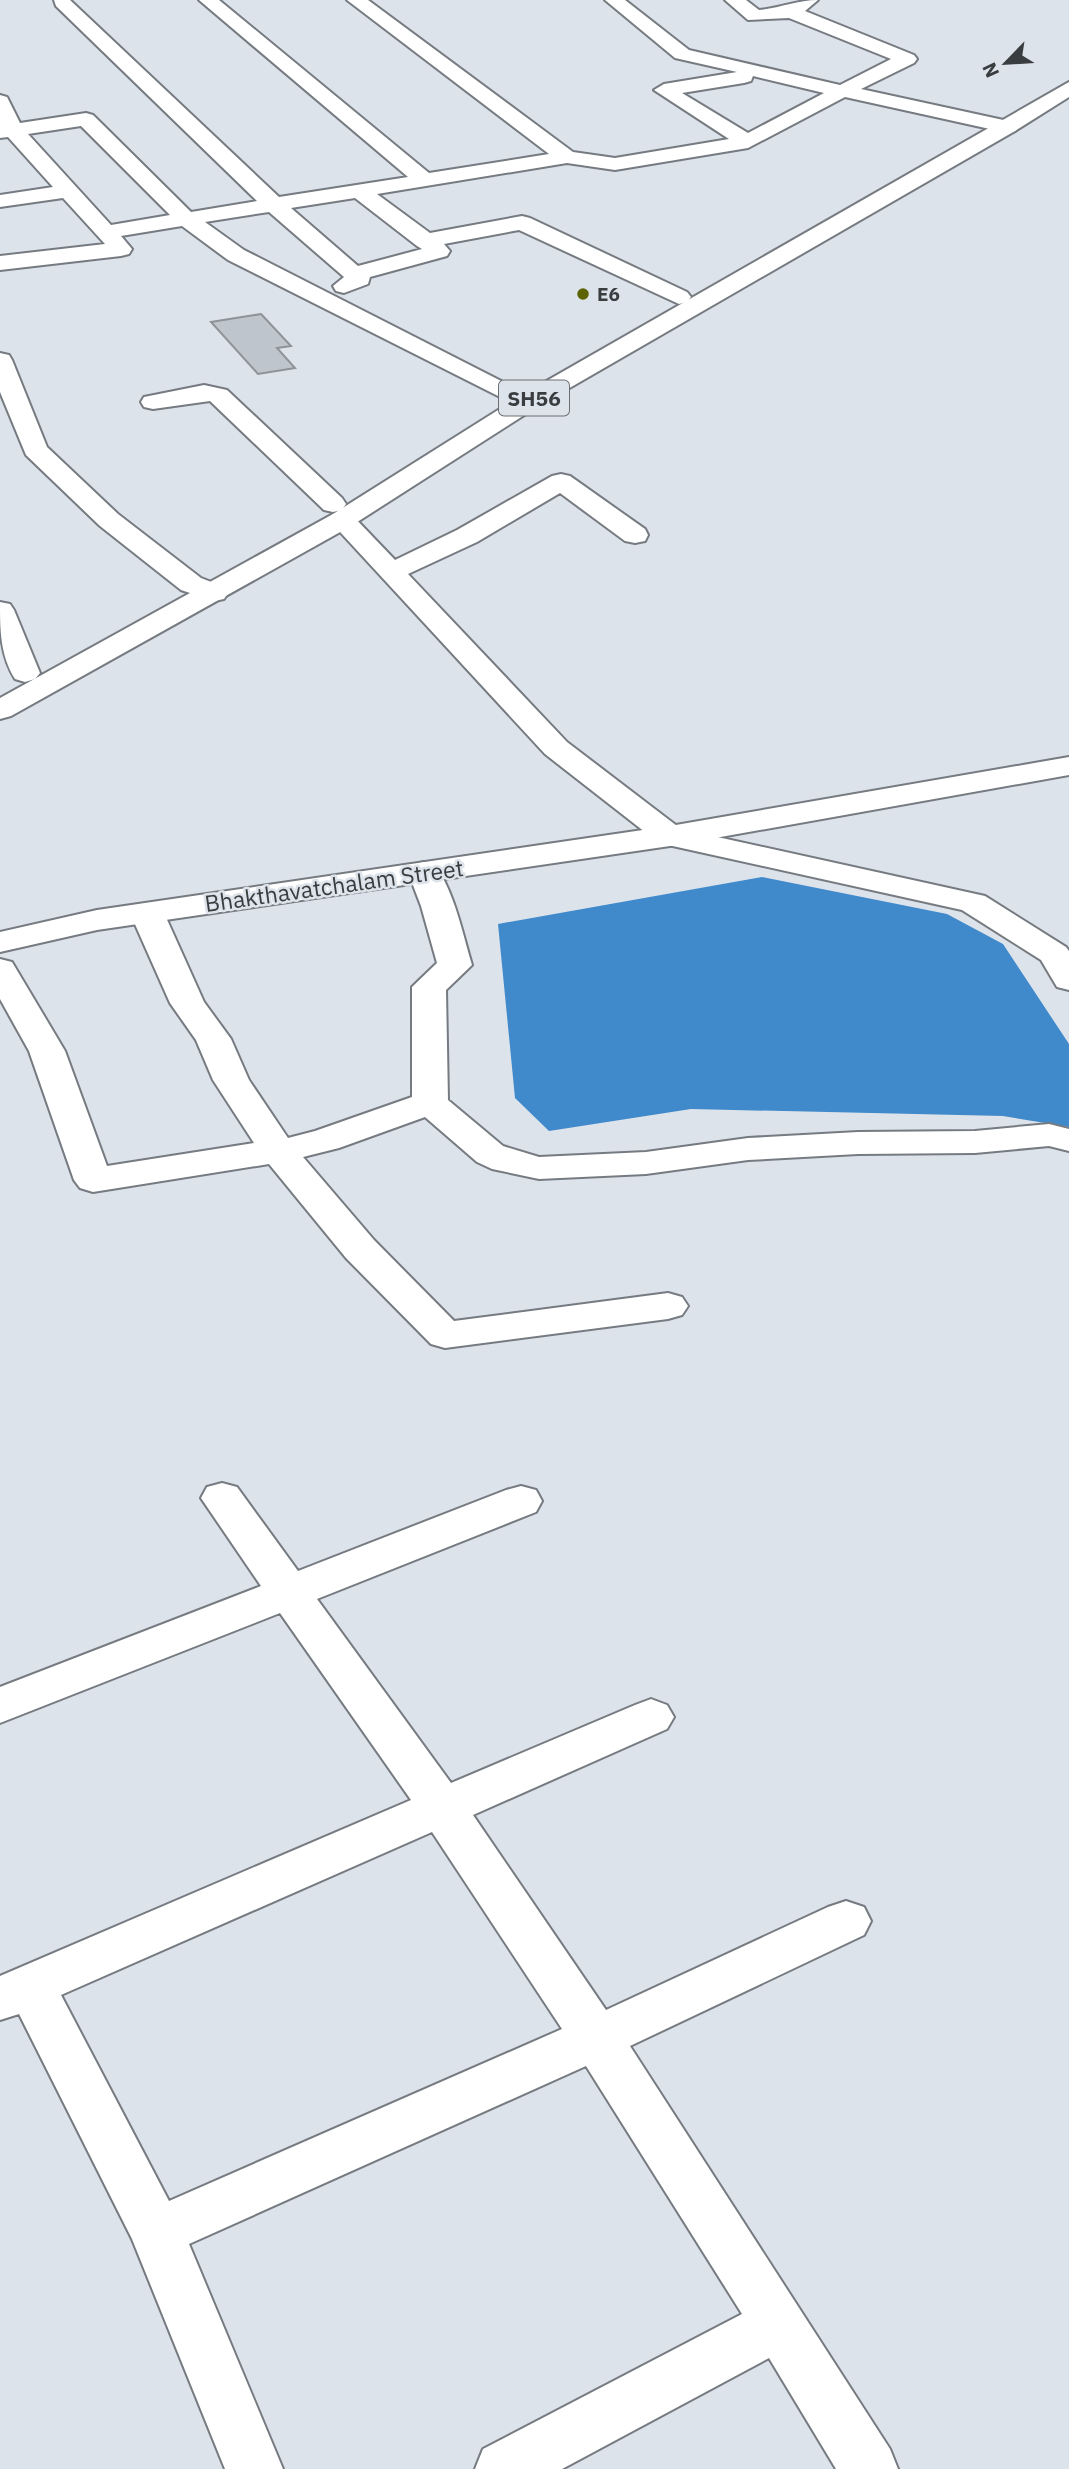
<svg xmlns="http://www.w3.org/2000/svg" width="1069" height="2469" viewBox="0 0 1069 2469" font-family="'IBM Plex Sans',sans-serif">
  <rect width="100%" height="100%" fill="#dde3ea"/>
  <path fill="#408acb" d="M762,877L947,914L1003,944L1069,1044V1127L1003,1116L691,1109L549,1131L515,1098L498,924Z"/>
  <path fill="#bfc5cc" stroke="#8d9398" stroke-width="2" d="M261,314L291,346L277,348L295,368L258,374L211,322Z"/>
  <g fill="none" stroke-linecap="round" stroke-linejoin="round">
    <g stroke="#757b80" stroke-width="4">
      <path id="minor" d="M54,0H70L279,197L408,177L199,0H219L429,173L549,154L347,0H368L573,152L615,158L729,139L654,90L664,84L737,72L675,58L605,0H625L689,50L840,85L891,59L789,18L748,20L725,0H746L759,10C780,8 797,0 818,0L805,11L914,55L917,59L914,63L861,89L1008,121L1015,123L1018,127L1015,131L1008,133L845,97L748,148L615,170L567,163L377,194L430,233L522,216L530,218L687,292L691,297L687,302L679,304L519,230L444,244L450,251L447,256L370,277L368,284L344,293L336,291L333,286L344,277L269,212L205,222L244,250L517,389L520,394L517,399L508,401L228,260L182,226L121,236L132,249L129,254L121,256L0,270V256L105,244L63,198L0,207V195L53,187L8,137L0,138V95L7,97L20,123L86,113L93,115L191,212L257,201L56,6ZM753,76L824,93L748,133L682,93L744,83L751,81ZM81,126L170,215L111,225L28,134ZM355,198L417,246L422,249L358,266L291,208Z
        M0,353L9,355L12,360L47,447L118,514L201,578L224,587L228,593L224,599L214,601L181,590L100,526L26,455L0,392Z
        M204,385L227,390L342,498L346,504L342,510L333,512L324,510L210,401L153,409L144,407L141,402L144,397Z
        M561,474L570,476L645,529L648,535L645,541L635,543L625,541L560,493L477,542L408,574L567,742L681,829L985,896L1066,947L1069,951V990L1057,987L1041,960L962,910L659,843L545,754L329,520L333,514L342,512L351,514L395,560L457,530L552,476Z
        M0,602L10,604L14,610L40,673L35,679L25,682L15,679C0,655 0,629 0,602Z
        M424,862L435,865C455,894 462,932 472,965L446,990L448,1100L503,1146L539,1157L646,1152L748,1138L858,1132L975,1131L1049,1124L1069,1129V1151L1049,1146L975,1153L858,1154L748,1160L646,1174L539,1179L492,1169L477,1162L425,1117L339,1148L303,1157L374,1240L454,1321L668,1293L682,1297L688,1306L682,1315L668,1319L445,1348L431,1344L346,1258L269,1164L93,1192L80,1188L74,1180L29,1051L0,999V959L12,962L65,1051L107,1166L254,1143L213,1080L196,1040L170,1003L130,913L135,906L147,903L159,906L164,913L204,1002L231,1039L249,1080L288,1138L315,1131L412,1097V987L437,963L421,906L408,872L413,865Z
        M222,1483L237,1487L298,1571L506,1490L521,1486L536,1490L542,1501L536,1512L317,1599L451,1783L635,1705L651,1699L667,1705L674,1717L667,1729L473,1815L606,2010L828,1907L846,1901L864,1907L871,1921L864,1935L630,2046L890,2449L898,2469H836L769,2358L562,2469H475L483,2449L742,2314L586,2066L189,2244L283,2469H225L132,2239L19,2014L0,2020V1976L411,1800L280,1613L0,1723V1687L261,1586L201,1498L207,1487ZM432,1832L562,2029L169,2201L61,1995Z"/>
    </g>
    <g stroke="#757b80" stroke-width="4">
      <path id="tertiary" d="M1069,757V775L670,846L97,930L0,952V932L97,910L670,826Z"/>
    </g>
    <g stroke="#757b80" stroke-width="4">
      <path id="primary" d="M1069,82V97L1015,131L540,405L351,526L11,716L0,719V698L333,514L522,395Z"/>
    </g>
    <use href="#minor" fill="#fff" fill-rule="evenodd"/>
    <use href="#tertiary" fill="#fff" fill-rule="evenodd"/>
    <use href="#primary" fill="#fff" fill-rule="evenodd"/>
  </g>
  <circle fill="#5c6300" stroke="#dde3ea" stroke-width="2.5" cx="583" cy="294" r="7"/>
  <g text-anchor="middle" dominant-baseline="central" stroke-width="5" stroke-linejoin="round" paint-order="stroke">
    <g font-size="19" font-weight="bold" fill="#3a3d3f" stroke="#dde3ea" text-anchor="start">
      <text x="597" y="294">E6</text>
    </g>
    <rect fill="#dde3ea" stroke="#6b6f72" stroke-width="2" x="499" y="380.5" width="70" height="35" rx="5"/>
    <g font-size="21" font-weight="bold" fill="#3a3d3f">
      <text x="534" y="398">SH56</text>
    </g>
    <g font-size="23" fill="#3a3d3f" stroke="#dde3ea">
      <text transform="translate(334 885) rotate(-8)">Bhakthavatchalam Street</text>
    </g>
  </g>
  <g transform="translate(1006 63) rotate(245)" stroke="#dde3ea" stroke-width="5" paint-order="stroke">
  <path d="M0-5L12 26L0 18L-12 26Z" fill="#3a3d3f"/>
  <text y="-10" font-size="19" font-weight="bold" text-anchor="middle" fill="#3a3d3f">N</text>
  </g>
</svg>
